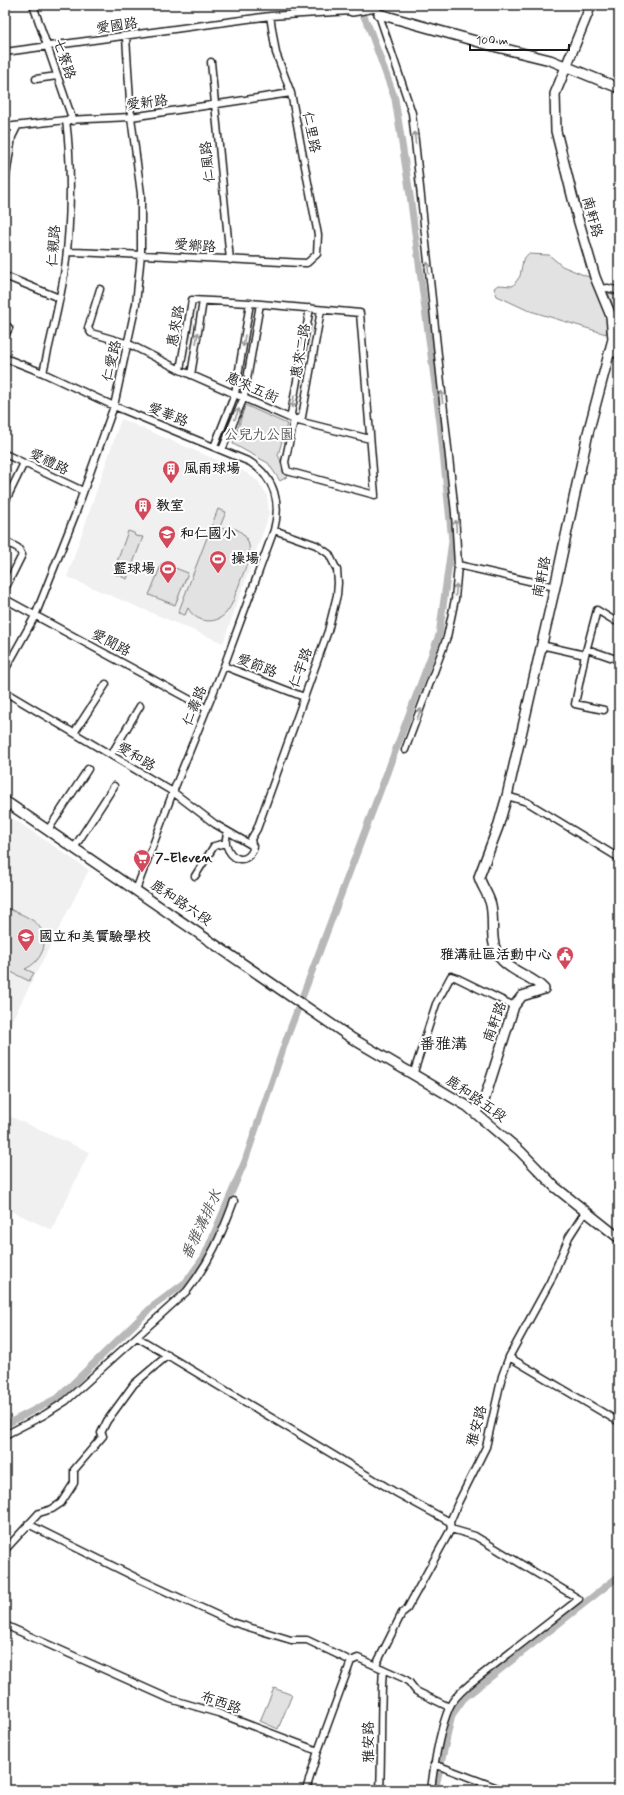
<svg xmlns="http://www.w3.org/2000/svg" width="624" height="1795" viewBox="0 0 624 1795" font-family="Mynerve,'LXGW WenKai TC',sans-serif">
  <rect width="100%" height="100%" fill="#fff"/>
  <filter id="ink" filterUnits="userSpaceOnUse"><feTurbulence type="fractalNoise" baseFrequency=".025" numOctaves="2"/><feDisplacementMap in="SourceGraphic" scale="8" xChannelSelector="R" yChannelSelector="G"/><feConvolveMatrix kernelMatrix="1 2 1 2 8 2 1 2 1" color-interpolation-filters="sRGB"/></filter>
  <g filter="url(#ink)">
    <path fill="#f0f0f0" d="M121,419L245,472L258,481L267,495L269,512L267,521L223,643L67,577Z
      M5,813L89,870L5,1034Z
      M5,1114L89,1152L52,1230L5,1208Z"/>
    <path fill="#e2e2e2" stroke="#7f7f7f" d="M528,254L549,255L562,266L591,278L608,319L606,334L527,310L497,296L494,288L498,285L513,286L520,276L523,260Z
      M608,293L619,295V347L615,345C620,324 616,313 608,293Z
      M245,405L287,424L278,455L288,476L280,481L268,463L233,444Z
      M218,509L226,512L219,529C227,527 236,527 242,533C258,548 244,569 239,585C235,594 233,605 226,613C215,626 195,622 188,608L185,615L178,613Z
      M128,531L134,533L135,536L143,537L127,579L122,577L121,573L118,575L113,573Z
      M162,563L188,573L175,605L149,595Z
      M5,907C15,912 28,916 36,923C51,937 44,961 25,969L34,973L29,981L5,969Z
      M274,1688L292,1695L278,1729L260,1721Z"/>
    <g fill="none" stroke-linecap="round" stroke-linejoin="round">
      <path stroke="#b8b8b8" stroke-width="7" d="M5,1425L59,1397L152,1307L186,1282L204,1257L245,1161L286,1040L439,635L452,541L440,423L410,195L395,99L370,30L359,5
        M435,1790L452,1715L464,1698L619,1576"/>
      <g stroke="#1c1c1c" stroke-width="9">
        <path id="street" d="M33,5L73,121
          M378,12L412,113L455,513L458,565L455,599L447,637L405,750
          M5,52L270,16L351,11
          M211,62L230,260
          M36,79L57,76
          M5,127L66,120L131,117L291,93
          M5,183L12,137L17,127
          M67,252C147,254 227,260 307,263L317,254L318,235L291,93L276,53L270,16
          M5,276L59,298
          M100,289L88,328L91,333L129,344L180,370L294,420L370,439
          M600,289L608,288L619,291
          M5,324L9,328L5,336
          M609,352L619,355
          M5,358L43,373L114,406L250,462C275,478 281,503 274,530L224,666L173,792L136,890
          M180,370L192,300L250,303L360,313L375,495L287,471L285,462L294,420
          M43,373C50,340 59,307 64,275C71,228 72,166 66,120
          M191,375L203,301
          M294,420L302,417L321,310
          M294,420L291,414L310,308
          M214,447L235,394L250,303
          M222,450L244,397L260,304
          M5,454L83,491
          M5,502L24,463
          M5,541L18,548L22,555L5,589
          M458,565L555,587
          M5,599L207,709
          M541,645L585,655
          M587,649L619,660
          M224,666L304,697
          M5,670L35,616L75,515L114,406L136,304L141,254V194L131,117L126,37
          M5,692L173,792L215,824L253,846
          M604,710L575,704L585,655L597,610L615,621
          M74,733L106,684
          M111,755L140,706
          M507,796L527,802L619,858
          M48,830L88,769
          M227,832C227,836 225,840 226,844C231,860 245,865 253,850L251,839L257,829L328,631L337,595L338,583L337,570L329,554L316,545L274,530
          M74,848L114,786
          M195,876L214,846L226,843
          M413,1075L436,1004L451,976L457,978L514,1006
          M137,1337L395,1492L450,1522
          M509,1357L619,1422
          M5,1435L44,1415L66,1401L187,1291C211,1260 221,1236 234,1201
          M28,1524L137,1578L232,1622L291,1640H307L351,1661
          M5,1550L39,1513L52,1509L61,1503L74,1483V1470L103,1436L101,1433L107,1421L134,1384L168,1355
          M5,1625L170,1699L218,1713L318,1751L351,1661L358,1658L403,1678L409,1682L416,1691L449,1707
          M376,1665L402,1613L407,1609L451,1529L450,1522L458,1503L486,1447L502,1376L509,1357L550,1282L569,1237L585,1212
          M434,1764L503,1790
          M306,1790L318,1751
          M380,1790C382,1749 380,1709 383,1669
          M431,1790C434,1765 439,1732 449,1708C453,1698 463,1690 471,1683L579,1599L475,1536L451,1529"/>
      </g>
      <g stroke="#1c1c1c" stroke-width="12">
        <path id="secondary" d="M343,5L352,11L376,7
          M379,14L497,47L550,60L619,88
          M5,801L353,1039L467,1106L520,1151L555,1187L619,1238
          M474,1112L483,1104L514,1006L522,996L544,989C532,976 513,973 501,959C488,943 495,923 491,905C489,895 482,887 479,877L498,827L507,796L555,587L588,433L613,339L611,316L595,277L578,219L556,131L555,94L591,5"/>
      </g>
      <use href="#street" stroke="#fff" stroke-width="6"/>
      <use href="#secondary" stroke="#fff" stroke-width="9"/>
    </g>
    <defs><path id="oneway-shaft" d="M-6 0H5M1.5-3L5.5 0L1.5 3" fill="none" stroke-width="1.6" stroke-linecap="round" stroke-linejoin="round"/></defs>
    <g stroke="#999">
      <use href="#oneway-shaft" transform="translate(415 138) rotate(-96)"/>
      <use href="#oneway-shaft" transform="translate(428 268) rotate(-96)"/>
      <use href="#oneway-shaft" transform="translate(197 338) rotate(-81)"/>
      <use href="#oneway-shaft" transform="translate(244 341) rotate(99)"/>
      <use href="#oneway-shaft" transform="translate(442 397) rotate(-96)"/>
      <use href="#oneway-shaft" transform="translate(293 402) rotate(100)"/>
      <use href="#oneway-shaft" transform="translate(237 414) rotate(-68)"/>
      <use href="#oneway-shaft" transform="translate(456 526) rotate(-93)"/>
      <use href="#oneway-shaft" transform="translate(456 590) rotate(-85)"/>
      <use href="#oneway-shaft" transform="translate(419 714) rotate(-69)"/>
    </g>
  </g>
  <defs>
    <g id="building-pin" transform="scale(0.9)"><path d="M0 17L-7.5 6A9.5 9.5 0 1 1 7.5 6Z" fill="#d1495b" stroke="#fff"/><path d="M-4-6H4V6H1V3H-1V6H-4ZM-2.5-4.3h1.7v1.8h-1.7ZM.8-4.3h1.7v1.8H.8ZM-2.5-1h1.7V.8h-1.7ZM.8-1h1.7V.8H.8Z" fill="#fff"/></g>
    <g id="school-pin" transform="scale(0.9)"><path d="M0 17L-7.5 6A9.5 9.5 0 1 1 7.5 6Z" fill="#d1495b" stroke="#fff"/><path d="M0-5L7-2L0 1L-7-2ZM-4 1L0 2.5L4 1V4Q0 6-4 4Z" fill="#fff"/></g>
    <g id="stadium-pin" transform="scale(0.9)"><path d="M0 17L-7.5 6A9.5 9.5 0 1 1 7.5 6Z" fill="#d1495b" stroke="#fff"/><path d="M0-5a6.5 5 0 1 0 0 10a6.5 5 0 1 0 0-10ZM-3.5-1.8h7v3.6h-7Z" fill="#fff"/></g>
    <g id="supermarket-pin" transform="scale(0.9)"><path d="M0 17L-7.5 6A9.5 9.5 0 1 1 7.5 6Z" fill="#d1495b" stroke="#fff"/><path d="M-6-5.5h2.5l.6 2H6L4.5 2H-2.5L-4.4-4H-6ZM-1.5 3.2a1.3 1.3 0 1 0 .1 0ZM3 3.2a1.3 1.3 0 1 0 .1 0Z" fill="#fff"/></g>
    <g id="civic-pin" transform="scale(0.9)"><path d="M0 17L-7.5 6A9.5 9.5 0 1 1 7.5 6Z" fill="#d1495b" stroke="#fff"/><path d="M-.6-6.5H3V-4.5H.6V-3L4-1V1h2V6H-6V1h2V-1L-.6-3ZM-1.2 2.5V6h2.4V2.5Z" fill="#fff"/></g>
  </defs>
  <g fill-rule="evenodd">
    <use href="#building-pin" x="171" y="469"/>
    <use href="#building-pin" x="143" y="506"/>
    <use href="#school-pin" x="167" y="534"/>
    <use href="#stadium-pin" x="218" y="559"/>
    <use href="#stadium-pin" x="168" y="569"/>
    <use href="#supermarket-pin" x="142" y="858"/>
    <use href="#school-pin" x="26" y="937"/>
    <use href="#civic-pin" x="565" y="955"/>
  </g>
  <g text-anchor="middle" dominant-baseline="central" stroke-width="4" stroke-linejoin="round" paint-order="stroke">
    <g font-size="14" fill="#1c1c1c" stroke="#fff">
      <text transform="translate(117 26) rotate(-8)">愛國路</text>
      <text transform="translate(64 59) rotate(71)">七寮路</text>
      <text transform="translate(147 103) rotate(-7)">愛新路</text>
      <text transform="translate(311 132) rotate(79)">仁里路</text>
      <text transform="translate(208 162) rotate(-96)">仁風路</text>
      <text transform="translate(592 217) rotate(75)">南軒路</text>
      <text transform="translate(54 246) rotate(-86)">仁親路</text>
      <text transform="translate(195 246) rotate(4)">愛鄉路</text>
      <text transform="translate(176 326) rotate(-80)">惠來路</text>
      <text transform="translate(301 351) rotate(-80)">惠來二路</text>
      <text transform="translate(112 361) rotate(-77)">仁愛路</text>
      <text transform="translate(252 388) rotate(24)">惠來五街</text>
      <text transform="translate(168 415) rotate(22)">愛華路</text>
      <text transform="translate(49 462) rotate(26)">愛禮路</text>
      <text transform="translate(542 577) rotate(-78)">南軒路</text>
      <text transform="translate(111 643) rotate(28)">愛聞路</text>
      <text transform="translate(257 666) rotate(21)">愛節路</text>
      <text transform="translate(301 668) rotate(-70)">仁宇路</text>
      <text transform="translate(195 706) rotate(-68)">仁壽路</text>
      <text transform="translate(136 757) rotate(31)">愛和路</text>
      <text transform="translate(181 903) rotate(34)">鹿和路六段</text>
      <text transform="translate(495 1022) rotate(-70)">南軒路</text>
      <text transform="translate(476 1099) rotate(35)">鹿和路五段</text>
      <text transform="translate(477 1426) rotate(-75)">雅安路</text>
      <text transform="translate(221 1703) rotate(19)">布西路</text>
      <text transform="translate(369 1742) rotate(-91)">雅安路</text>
    </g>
    <g font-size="14" fill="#575757" stroke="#fff">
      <text x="259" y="435">公兒九公園</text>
    </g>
    <g font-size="14" font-weight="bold" fill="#1c1c1c" stroke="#fff" text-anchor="start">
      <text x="184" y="469">風雨球場</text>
      <text x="156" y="506">教室</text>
      <text x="180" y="534">和仁國小</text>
      <text x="231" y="559">操場</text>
      <text x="155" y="569" text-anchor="end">籃球場</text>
      <text x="155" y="858">7-Eleven</text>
      <text x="39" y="937">國立和美實驗學校</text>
      <text x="552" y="955" text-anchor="end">雅溝社區活動中心</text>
    </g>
    <g font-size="15" font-style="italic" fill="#5a5a5a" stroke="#fff">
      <text transform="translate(202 1225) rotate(-65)">番雅溝排水</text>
    </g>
    <g font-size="16" fill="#1c1c1c" stroke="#fff">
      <text x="443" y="1044">番雅溝</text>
    </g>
  </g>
  <rect width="624" height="1795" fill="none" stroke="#fff" stroke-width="20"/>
  <rect x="10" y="10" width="604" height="1775" fill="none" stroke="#1c1c1c" stroke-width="1.5" filter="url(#ink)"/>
  <path d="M470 44v6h99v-6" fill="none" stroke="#1c1c1c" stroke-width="2"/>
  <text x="476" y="44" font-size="12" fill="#1c1c1c" stroke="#ffffff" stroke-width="3" paint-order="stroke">100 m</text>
</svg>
